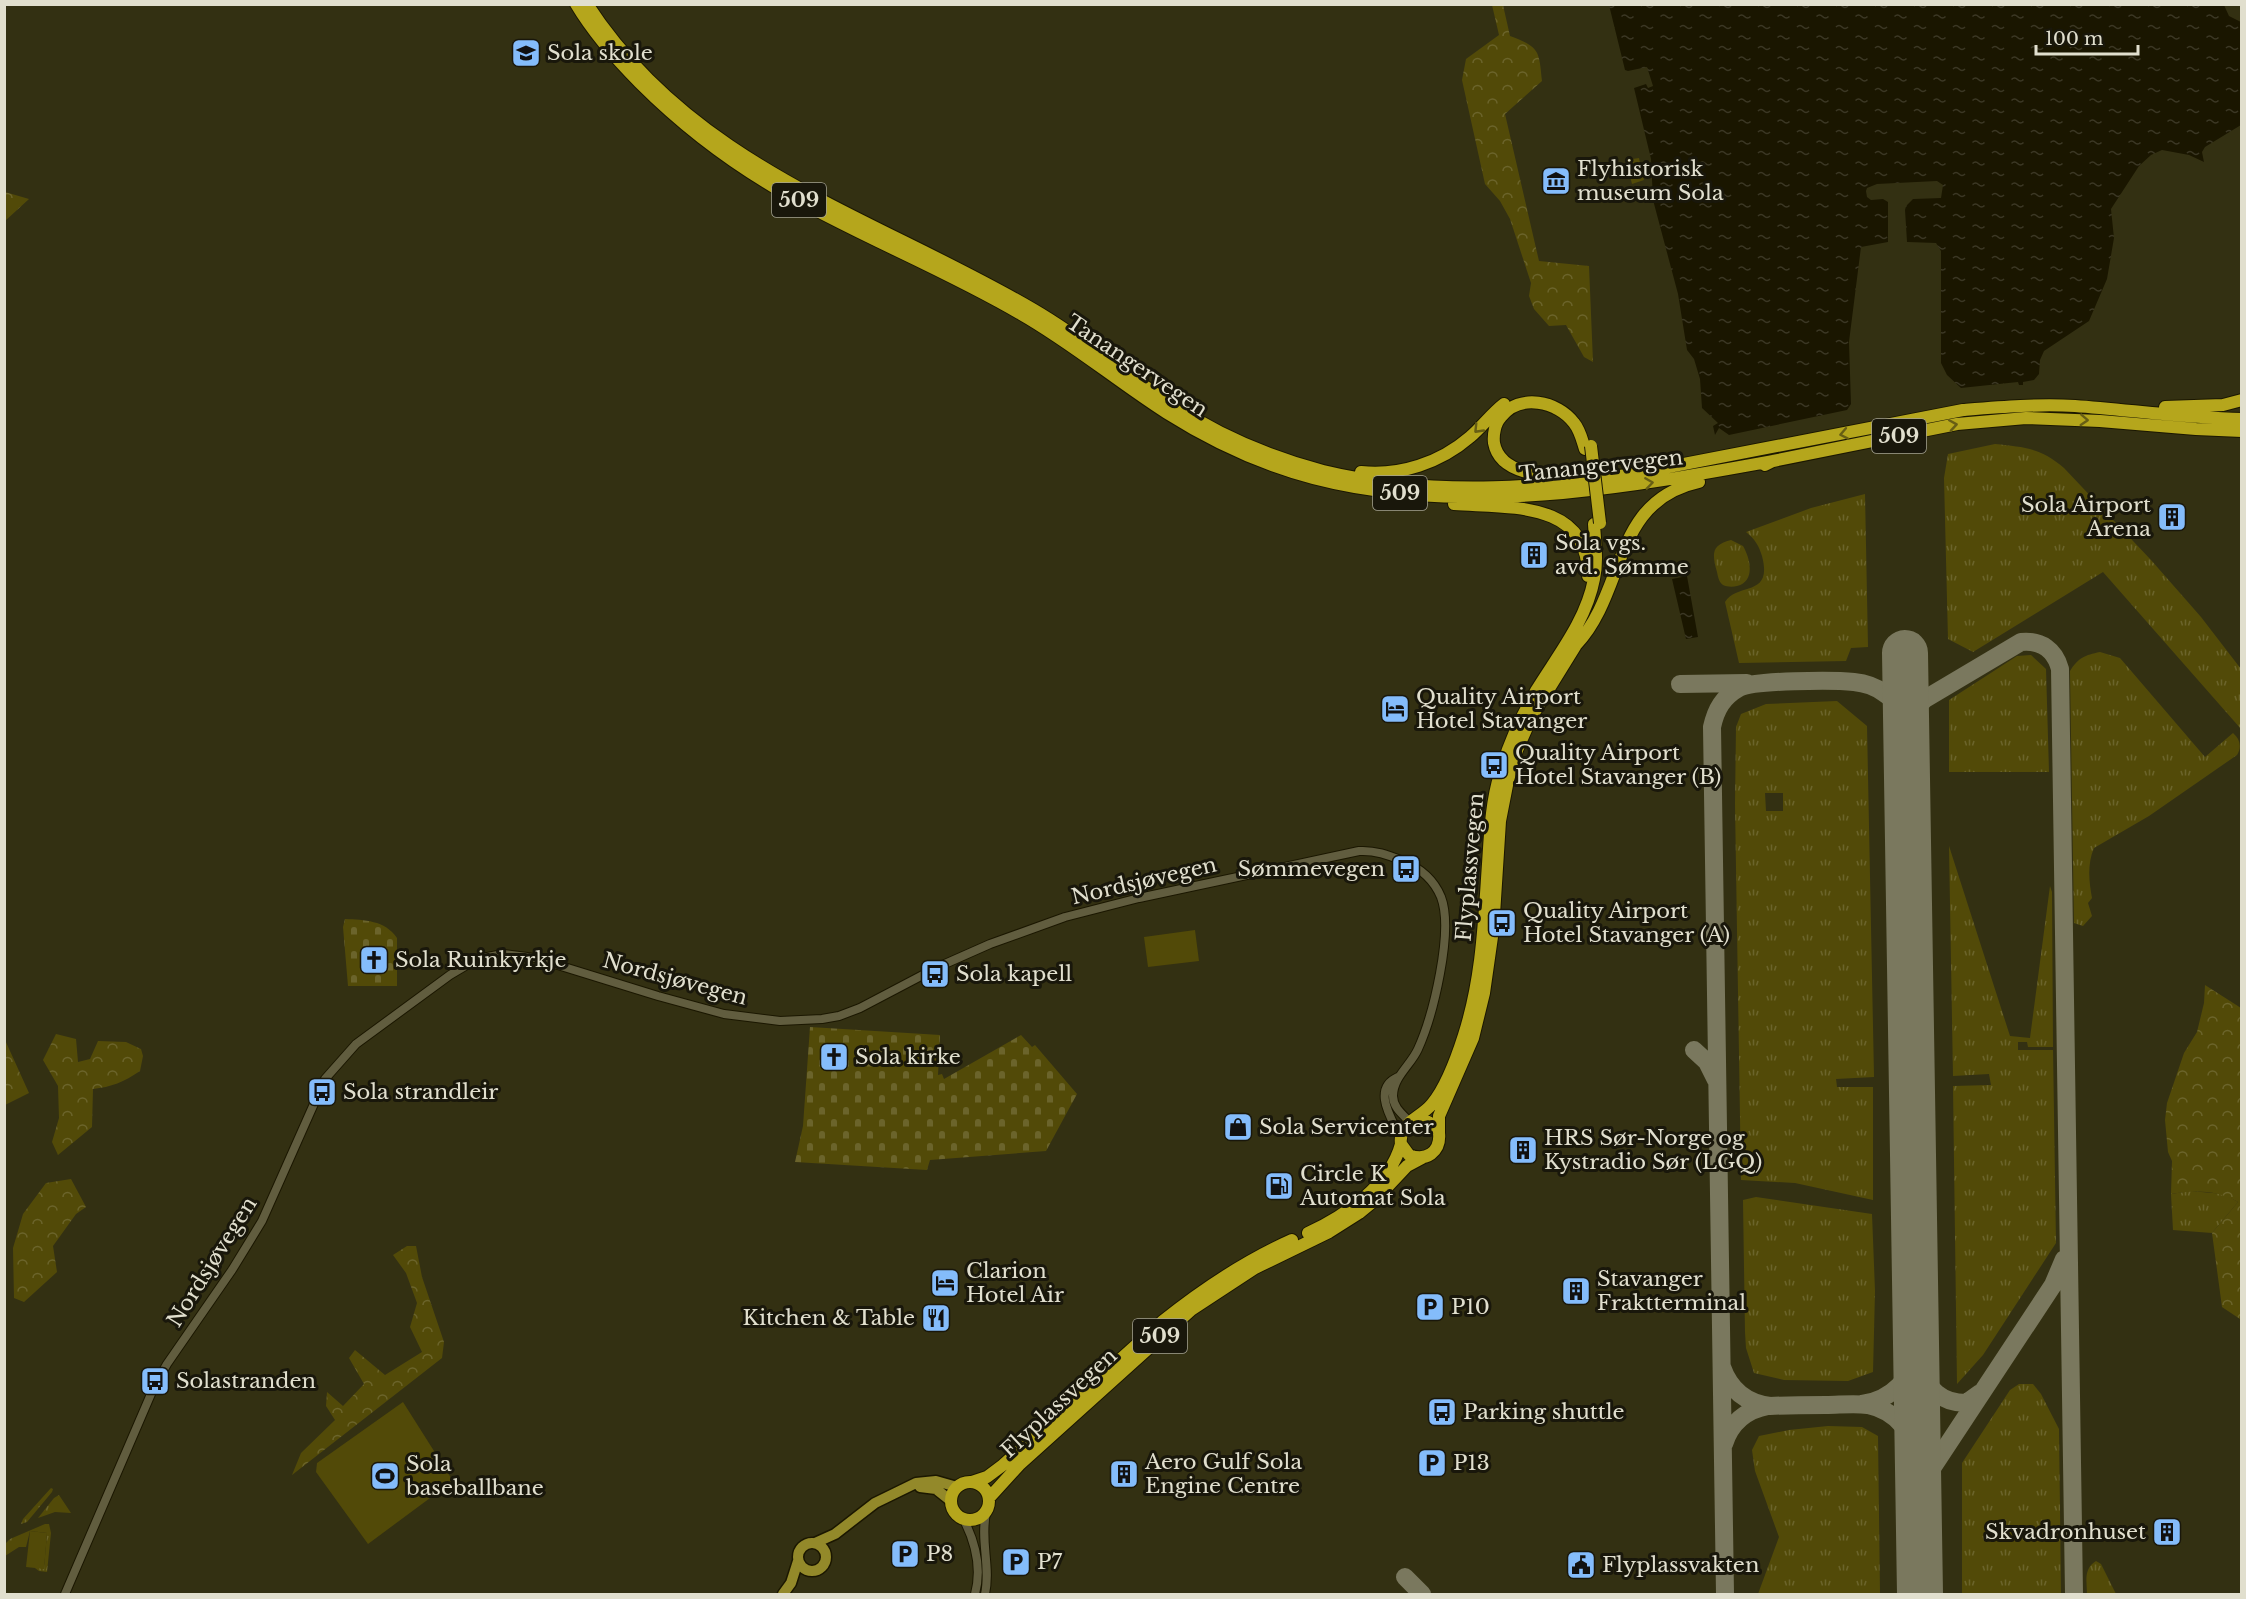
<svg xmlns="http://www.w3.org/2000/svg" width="2246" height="1599" viewBox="0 0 2246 1599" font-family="'Libre Baskerville',serif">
  <defs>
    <pattern id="grass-tufts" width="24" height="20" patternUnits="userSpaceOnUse" patternTransform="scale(1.5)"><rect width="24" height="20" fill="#524a08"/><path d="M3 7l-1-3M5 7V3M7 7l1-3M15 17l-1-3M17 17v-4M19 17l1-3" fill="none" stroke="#6b642b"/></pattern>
    <pattern id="forest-crowns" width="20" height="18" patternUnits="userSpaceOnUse" patternTransform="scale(1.5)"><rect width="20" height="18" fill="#524a08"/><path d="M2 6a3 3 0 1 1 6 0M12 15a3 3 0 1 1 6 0" fill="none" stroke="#6b642b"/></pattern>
    <pattern id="cemetery-stones" width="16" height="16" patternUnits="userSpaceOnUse" patternTransform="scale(1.5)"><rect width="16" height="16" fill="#524a08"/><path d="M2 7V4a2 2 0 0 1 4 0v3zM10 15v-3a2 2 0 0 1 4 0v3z" fill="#6b642b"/></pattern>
    <pattern id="water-ripples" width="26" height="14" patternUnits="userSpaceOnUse" patternTransform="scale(1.5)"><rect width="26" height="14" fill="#1a1600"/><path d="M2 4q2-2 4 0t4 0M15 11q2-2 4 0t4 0" fill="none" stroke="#3b3724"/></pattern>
  </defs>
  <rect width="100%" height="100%" fill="#333012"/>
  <path fill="url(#grass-tufts)" fill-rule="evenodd" d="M1995,444C2024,447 2041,448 2064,468L2151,560L2201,617L2241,669V729L2103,572L1973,652L1948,639L1944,478L1948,454Z
    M1865,494L1868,647L1851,648L1846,661L1739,663L1725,602C1738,582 1773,598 1762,556C1759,546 1755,539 1746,532L1811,508Z
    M1731,540L1743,546C1750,558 1756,581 1737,586C1733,587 1727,587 1723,585C1719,582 1718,577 1717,572C1712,554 1711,545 1731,540Z
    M2100,652L2120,658L2205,757L2233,733C2240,739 2242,747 2237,755L2149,816L2094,848C2087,864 2089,882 2092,898L2088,903L2092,916L2083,926L2074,923L2070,671C2078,658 2085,655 2100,652Z
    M2031,655L2046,669L2049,772H1949V700L2017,656Z
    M1837,701L1867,726L1874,1077L1836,1079L1837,1087H1873V1200L1795,1183L1741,1180L1735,804L1736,727L1741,714L1766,704ZM1765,793H1783V811H1766Z
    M1949,846L2010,1036L2030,1038L2050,886L2052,892L2053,1047H2028L2027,1042H2018V1050H2053L2056,1243L1983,1355L1957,1384L1953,1086L1991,1085L1989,1074L1953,1076Z
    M2190,1191L2224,1194L2238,1202L2212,1233L2173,1230L2171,1194Z
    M1756,1197L1872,1214L1875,1291L1873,1372L1848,1381L1784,1380L1754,1373L1746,1348L1745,1332L1743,1200Z
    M2019,1384H2033L2041,1394L2059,1429L2061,1594H1962V1463L2010,1390Z
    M1828,1426L1862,1427L1878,1436L1880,1594H1758L1779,1537L1755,1471L1752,1450L1759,1436L1789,1430Z
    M51,1488L53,1489L52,1492L27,1522L21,1524L23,1519Z
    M59,1495L71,1513L55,1512L38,1518L54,1498Z
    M45,1524H49L51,1533L47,1572L39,1571L35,1568H44L47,1533L30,1531L26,1547H19L5,1556V1544L10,1539Z
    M2096,1561L2101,1564L2116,1594H2087C2087,1582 2083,1569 2096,1561Z"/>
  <path fill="url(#forest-crowns)" d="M1492,5H1503L1510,36C1540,47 1539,51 1542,81L1505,114L1539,261L1589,266L1593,362L1584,357L1566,325L1549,326L1534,309L1529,296L1531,283L1510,219L1500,201L1485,184L1462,80L1466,59L1499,35Z
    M5,192L29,199L5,221L4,192Z
    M2205,985L2241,1008V1329L2240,1319L2222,1307L2212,1233L2238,1202C2217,1190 2194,1190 2171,1194L2172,1161L2168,1152L2165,1120L2167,1103L2184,1053L2197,1032L2204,1003Z
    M56,1034L76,1039L78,1062L90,1059L98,1041L126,1042L141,1049L143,1056L140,1071C124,1082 111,1087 93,1089L92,1127L58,1155L52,1142L59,1118L58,1086L43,1060Z
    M5,1040L29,1093L5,1105H4Z
    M71,1179L86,1207L76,1214L53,1246L57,1272L24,1302L14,1298L13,1248L23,1214L46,1183Z
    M407,1246H416L422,1277L444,1342L442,1358L292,1475L301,1453L335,1420L326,1406L327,1392L343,1406L364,1384L349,1358L355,1350L385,1375L422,1352L410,1327L417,1303L406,1273L393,1255Z"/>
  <path fill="url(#cemetery-stones)" d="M345,919C364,920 385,920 397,938V986H348L343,927Z
    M810,1027L940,1035L938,1075L942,1074L944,1079L1021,1035L1032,1047L1035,1045L1077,1094L1046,1151L930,1160L927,1170L795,1162L803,1126Z"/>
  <path fill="#524a08" d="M1639,158L1644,180L1632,184L1626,160Z
    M1195,930L1199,961L1148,967L1144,937Z
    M403,1402L453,1481L368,1544L316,1472L317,1463Z
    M30,1531L47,1533L44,1569L26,1567Z"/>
  <path fill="url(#water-ripples)" d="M1609,5H2224L2229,16L2241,22V125L2205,147L2202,152L2204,162L2189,155L2162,150L2151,155L2139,166L2111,209L2114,238L2107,279L2089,321L2044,351L2040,360L2039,374L2034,380L2023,382V385H2019L2018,382L1961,388L1947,375L1941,363V251L1936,243L1907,242L1905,210L1906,206L1913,199L1941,198L1943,185L1937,181L1877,184L1867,188L1866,191L1867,197L1871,200L1883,199L1888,202V242L1861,247L1849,342L1851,404L1847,410L1729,435L1719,428L1715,435L1713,426L1718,423L1702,408L1700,379L1694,359L1687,350L1678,294L1653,200L1651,159L1634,88L1646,84L1648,88L1653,86L1647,67L1628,71L1625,70Z
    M1687,576L1698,637L1686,639L1672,579Z"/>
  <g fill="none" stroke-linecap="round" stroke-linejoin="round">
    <path stroke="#7a785e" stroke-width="18" d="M1680,684L1747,683
      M1906,727L1913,711L1925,699L2021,642C2041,640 2055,650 2060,669L2074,1594
      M1694,1050L1707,1062L1716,1080
      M1722,1367C1730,1390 1746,1403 1770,1406C1789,1405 1807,1405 1826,1405C1839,1405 1854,1403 1868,1405C1897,1411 1916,1435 1918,1464
      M1917,1368C1930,1389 1940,1403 1966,1403L1980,1393
      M1862,1404C1891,1400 1914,1378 1916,1348
      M1724,1444C1731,1422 1746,1410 1768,1406
      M1919,1488L2053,1285L2064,1259
      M1405,1577L1422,1594
      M1725,1594L1712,727C1716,709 1723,697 1739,688C1753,680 1835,680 1854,682C1864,683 1876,687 1884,693C1897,701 1902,713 1906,727"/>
    <path stroke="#7a785e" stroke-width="46" d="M1905,653L1920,1594"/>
    <g stroke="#1b1700" stroke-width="10">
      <path id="minor" d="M1398,1077C1371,1089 1392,1119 1400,1137
        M964,1520C976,1544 982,1568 975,1594
        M65,1594L154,1387L167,1364L232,1270L262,1221L325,1079L356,1044L450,975L477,959L503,954L535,958L658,996L724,1014L780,1021L822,1019L839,1016L860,1008L938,967L990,944L1065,917L1139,898L1359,851C1375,850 1388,855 1403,861C1420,868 1434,880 1441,897C1454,931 1433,1016 1418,1049C1411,1065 1393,1077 1393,1096C1393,1107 1402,1114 1410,1122
        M985,1594C991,1567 980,1541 986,1513"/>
    </g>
    <g stroke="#1b1700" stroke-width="13">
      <path id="major" d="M920,1487L936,1489L951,1501
        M798 1557a14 14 0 1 1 28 0a14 14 0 1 1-28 0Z
        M815,1543L835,1534L875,1503L916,1483L936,1481L957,1487
        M783,1594L791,1583L798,1561"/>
    </g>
    <g stroke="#1b1700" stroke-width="14">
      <path id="highway" d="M576,4C594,34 616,59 640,83C680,123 725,158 774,187C854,234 941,267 1021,314C1072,343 1117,381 1167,413C1224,449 1288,476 1355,487C1494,512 1635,486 1773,461
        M587,4C693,168 876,217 1034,310C1082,338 1125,374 1171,404C1217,434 1269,457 1323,471C1435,498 1553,488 1665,469
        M2165,407L2223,405L2242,400
        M1765,465L1773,461L1957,424L2026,418L2100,421L2196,429L2242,431
        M1658,469L1963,410C2001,407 2037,404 2075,406C2130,410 2186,418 2242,419
        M1361,472C1400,476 1440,463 1470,437C1482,427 1491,414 1504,404
        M1569,476C1544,476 1500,475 1494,443C1493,435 1495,423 1501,417C1519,393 1558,401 1574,423C1580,430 1582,440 1585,449
        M1454,504C1508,508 1589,500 1588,576
        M1576,645C1627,591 1611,501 1699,482
        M1414,1119C1426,1118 1433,1123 1439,1133C1441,1152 1426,1162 1409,1155L1401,1144C1398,1122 1420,1119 1432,1104C1447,1086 1457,1057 1464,1035C1482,979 1484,922 1488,864C1490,834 1491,803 1500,774C1508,745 1521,717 1536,691C1558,655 1586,621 1594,579C1598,561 1595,542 1594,524
        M1439,1133V1116L1473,1038L1484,993L1493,930L1500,821L1508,780L1517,750L1532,716L1579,640
        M1308,1233C1345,1216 1390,1185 1401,1144
        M951 1501a19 19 0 1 1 38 0a19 19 0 1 1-38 0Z
        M972,1482L987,1477L1003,1465L1163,1321C1203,1289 1245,1261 1292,1240
        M989,1498L1020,1464L1191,1310L1255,1268L1329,1232L1359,1213L1376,1199L1407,1166L1422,1158"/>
    </g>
    <use href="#minor" stroke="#615d3f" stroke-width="8"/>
    <use href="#major" stroke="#93892a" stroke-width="10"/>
    <use href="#highway" stroke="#b5a61c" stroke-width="12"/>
    <g stroke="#1b1700" stroke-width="14" stroke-linecap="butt">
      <path id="highway-bridge" d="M1591,446L1600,523"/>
    </g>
    <use href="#highway-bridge" stroke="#b5a61c" stroke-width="12"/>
  </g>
  <defs><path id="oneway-chevron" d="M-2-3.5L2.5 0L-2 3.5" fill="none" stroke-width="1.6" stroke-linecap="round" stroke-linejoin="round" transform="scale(1.5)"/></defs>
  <g stroke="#675e14">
    <use href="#oneway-chevron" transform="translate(2084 420) rotate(3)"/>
    <use href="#oneway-chevron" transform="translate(1953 425) rotate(-9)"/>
    <use href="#oneway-chevron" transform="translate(1478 429) rotate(134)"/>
    <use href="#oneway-chevron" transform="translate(1844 434) rotate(169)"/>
    <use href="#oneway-chevron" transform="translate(1649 483) rotate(-8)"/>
  </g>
  <defs>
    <g id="school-square" transform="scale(1.5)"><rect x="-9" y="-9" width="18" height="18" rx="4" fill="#84bcfb" stroke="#19170b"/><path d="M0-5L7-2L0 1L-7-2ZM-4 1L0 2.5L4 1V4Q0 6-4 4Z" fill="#111"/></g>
    <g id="museum-square" transform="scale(1.5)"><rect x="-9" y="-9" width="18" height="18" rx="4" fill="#84bcfb" stroke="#19170b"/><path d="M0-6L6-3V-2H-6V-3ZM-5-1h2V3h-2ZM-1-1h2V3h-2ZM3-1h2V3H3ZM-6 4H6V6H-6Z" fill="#111"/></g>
    <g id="building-square" transform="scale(1.5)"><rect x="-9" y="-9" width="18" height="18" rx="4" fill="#84bcfb" stroke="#19170b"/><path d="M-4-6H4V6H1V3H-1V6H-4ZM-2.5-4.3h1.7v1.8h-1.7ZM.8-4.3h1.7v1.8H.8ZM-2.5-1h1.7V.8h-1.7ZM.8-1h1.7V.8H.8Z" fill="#111"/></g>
    <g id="hotel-square" transform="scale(1.5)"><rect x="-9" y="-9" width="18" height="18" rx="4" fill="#84bcfb" stroke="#19170b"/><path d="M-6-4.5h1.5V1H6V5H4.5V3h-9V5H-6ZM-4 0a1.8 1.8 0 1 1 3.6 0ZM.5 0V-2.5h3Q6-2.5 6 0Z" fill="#111"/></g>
    <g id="bus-square" transform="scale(1.5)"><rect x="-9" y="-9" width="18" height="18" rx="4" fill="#84bcfb" stroke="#19170b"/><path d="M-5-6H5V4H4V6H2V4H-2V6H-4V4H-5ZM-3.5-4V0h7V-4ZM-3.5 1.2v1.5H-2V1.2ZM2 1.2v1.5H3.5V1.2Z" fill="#111"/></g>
    <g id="church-square" transform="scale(1.5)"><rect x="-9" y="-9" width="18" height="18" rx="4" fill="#84bcfb" stroke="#19170b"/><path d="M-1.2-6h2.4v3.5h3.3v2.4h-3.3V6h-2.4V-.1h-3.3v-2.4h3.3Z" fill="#111"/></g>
    <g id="shop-square" transform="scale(1.5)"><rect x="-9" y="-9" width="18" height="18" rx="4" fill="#84bcfb" stroke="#19170b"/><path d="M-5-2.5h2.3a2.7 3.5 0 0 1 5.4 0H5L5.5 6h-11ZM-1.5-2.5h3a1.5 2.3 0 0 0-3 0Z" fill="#111"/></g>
    <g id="fuel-square" transform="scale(1.5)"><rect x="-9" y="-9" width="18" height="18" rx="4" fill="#84bcfb" stroke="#19170b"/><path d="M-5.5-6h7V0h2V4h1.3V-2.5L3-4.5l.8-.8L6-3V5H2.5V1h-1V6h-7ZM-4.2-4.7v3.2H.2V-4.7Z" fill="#111"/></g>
    <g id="parking-square" transform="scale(1.5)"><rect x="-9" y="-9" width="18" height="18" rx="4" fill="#84bcfb" stroke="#19170b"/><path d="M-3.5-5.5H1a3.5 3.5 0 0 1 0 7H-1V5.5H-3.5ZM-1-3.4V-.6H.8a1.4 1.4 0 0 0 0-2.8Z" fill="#111"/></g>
    <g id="restaurant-square" transform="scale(1.5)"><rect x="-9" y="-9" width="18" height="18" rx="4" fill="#84bcfb" stroke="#19170b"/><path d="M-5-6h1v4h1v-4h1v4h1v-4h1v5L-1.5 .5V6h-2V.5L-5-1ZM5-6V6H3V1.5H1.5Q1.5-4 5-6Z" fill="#111"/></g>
    <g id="stadium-square" transform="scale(1.5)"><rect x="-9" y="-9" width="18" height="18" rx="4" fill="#84bcfb" stroke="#19170b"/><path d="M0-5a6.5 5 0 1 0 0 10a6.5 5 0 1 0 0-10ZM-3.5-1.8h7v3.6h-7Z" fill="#111"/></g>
    <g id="civic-square" transform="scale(1.5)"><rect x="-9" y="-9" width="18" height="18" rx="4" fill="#84bcfb" stroke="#19170b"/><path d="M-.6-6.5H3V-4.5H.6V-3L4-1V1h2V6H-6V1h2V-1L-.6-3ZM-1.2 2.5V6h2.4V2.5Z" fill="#111"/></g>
  </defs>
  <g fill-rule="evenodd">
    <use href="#school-square" x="526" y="53"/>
    <use href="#museum-square" x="1556" y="181"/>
    <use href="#building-square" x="2172" y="517"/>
    <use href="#building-square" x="1534" y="555"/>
    <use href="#hotel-square" x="1395" y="709"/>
    <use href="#bus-square" x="1494" y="765"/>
    <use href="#bus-square" x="1406" y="869"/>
    <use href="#bus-square" x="1502" y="923"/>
    <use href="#church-square" x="374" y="960"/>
    <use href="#bus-square" x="935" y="974"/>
    <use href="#church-square" x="834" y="1057"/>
    <use href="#bus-square" x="322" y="1092"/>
    <use href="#shop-square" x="1238" y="1127"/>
    <use href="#building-square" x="1523" y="1150"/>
    <use href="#fuel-square" x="1279" y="1186"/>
    <use href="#hotel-square" x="945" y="1283"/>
    <use href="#building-square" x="1576" y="1291"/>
    <use href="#parking-square" x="1430" y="1307"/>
    <use href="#restaurant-square" x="936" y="1318"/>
    <use href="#bus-square" x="155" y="1381"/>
    <use href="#bus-square" x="1442" y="1412"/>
    <use href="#parking-square" x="1432" y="1463"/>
    <use href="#building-square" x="1124" y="1474"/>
    <use href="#stadium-square" x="385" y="1476"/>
    <use href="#building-square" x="2167" y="1532"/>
    <use href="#parking-square" x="905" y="1554"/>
    <use href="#parking-square" x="1016" y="1562"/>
    <use href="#civic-square" x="1581" y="1565"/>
  </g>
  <g text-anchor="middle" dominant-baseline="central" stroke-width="6" stroke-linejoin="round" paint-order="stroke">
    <g fill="#19170b" stroke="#a5a394" stroke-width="1.5">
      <rect x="772" y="183" width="54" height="34" rx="4.5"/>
      <rect x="1872" y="419" width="54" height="34" rx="4.5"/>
      <rect x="1373" y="476" width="54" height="34" rx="4.5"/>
      <rect x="1133" y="1319" width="54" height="34" rx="4.5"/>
    </g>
    <g font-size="20" font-weight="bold" fill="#e1dfce">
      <text x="799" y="200">509</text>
      <text x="1899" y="436">509</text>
      <text x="1400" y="493">509</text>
      <text x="1160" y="1336">509</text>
    </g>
    <g font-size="21" fill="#e1dfce" stroke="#19170b" text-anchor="start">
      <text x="547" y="53">Sola skole</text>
      <text x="1577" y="169">Flyhistorisk<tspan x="1577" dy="24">museum Sola</tspan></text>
      <text x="2151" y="505" text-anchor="end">Sola Airport<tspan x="2151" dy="24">Arena</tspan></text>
      <text x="1555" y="543">Sola vgs.<tspan x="1555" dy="24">avd. Sømme</tspan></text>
      <text x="1416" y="697">Quality Airport<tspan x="1416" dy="24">Hotel Stavanger</tspan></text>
      <text x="1515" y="753">Quality Airport<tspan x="1515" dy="24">Hotel Stavanger (B)</tspan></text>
      <text x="1385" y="869" text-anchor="end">Sømmevegen</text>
      <text x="1523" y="911">Quality Airport<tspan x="1523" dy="24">Hotel Stavanger (A)</tspan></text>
      <text x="395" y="960">Sola Ruinkyrkje</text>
      <text x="956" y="974">Sola kapell</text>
      <text x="855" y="1057">Sola kirke</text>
      <text x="343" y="1092">Sola strandleir</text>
      <text x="1259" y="1127">Sola Servicenter</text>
      <text x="1544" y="1138">HRS Sør-Norge og<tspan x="1544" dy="24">Kystradio Sør (LGQ)</tspan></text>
      <text x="1300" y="1174">Circle K<tspan x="1300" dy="24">Automat Sola</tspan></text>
      <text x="966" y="1271">Clarion<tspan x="966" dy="24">Hotel Air</tspan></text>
      <text x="1597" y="1279">Stavanger<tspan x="1597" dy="24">Fraktterminal</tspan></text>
      <text x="1451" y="1307">P10</text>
      <text x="915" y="1318" text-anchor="end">Kitchen &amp; Table</text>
      <text x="176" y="1381">Solastranden</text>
      <text x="1463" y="1412">Parking shuttle</text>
      <text x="1145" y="1462">Aero Gulf Sola<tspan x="1145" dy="24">Engine Centre</tspan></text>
      <text x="1453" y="1463">P13</text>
      <text x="406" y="1464">Sola<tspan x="406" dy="24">baseballbane</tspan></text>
      <text x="2146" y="1532" text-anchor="end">Skvadronhuset</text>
      <text x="926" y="1554">P8</text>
      <text x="1037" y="1562">P7</text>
      <text x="1602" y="1565">Flyplassvakten</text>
    </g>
    <g font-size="21" fill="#e1dfce" stroke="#19170b">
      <text transform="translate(1137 366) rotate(34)">Tanangervegen</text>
      <text transform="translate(1601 466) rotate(-6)">Tanangervegen</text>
      <text transform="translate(1470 867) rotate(-85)">Flyplassvegen</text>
      <text transform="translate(1144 881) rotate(-13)">Nordsjøvegen</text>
      <text transform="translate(675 979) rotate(15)">Nordsjøvegen</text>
      <text transform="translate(212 1262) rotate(-58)">Nordsjøvegen</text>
      <text transform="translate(1059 1403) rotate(-43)">Flyplassvegen</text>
    </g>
  </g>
  <rect width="2246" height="1599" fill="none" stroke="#e1dfce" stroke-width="12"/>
  <path d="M2036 45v9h102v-9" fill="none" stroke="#e1dfce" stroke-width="3"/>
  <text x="2045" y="45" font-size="18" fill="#e1dfce" stroke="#19170b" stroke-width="4.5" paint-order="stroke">100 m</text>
</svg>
